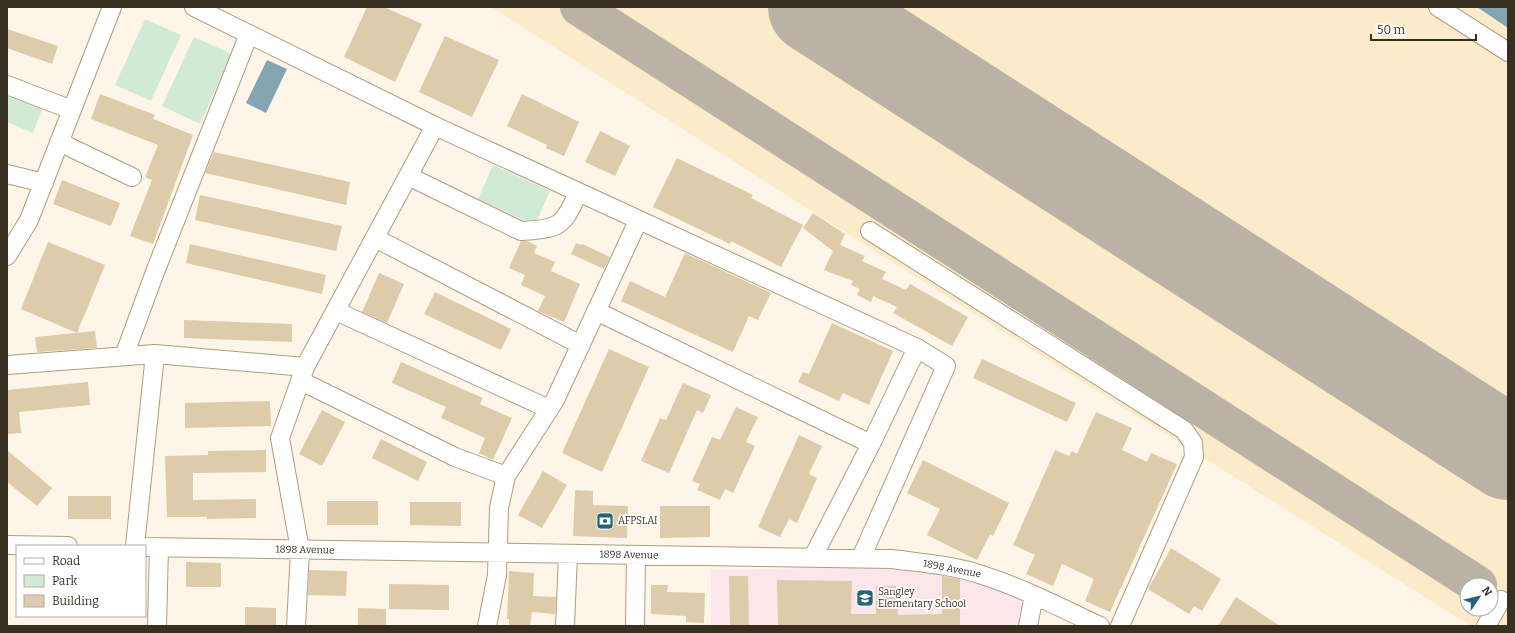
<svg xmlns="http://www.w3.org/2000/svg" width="1515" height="633" viewBox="0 0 1515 633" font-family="Bitter,serif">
  <rect width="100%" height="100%" fill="#fdf6e8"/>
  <path fill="#fce6ea" d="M869,567L955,576L1017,594L1023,603L1019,626H711V570Z"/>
  <path fill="#fcebc9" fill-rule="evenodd" d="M491,7H1477L1508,28V626H1471L846,233ZM1467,585H1491V609H1467Z"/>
  <path fill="#d1ead5" d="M145,19L181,35L151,101L115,85Z
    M194,37L232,54L200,124L162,106Z
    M7,89L44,104L33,133L7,122Z
    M493,165L550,191L535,225L478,199Z"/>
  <path fill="#83a5b2" d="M1477,7H1508V28Z
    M267,60L287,69L266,113L246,103Z"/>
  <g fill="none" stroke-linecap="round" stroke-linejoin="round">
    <path stroke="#bab3a5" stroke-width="38" d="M579,7L1478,585"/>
    <path stroke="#bab3a5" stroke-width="94" d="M815,7L1508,453"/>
  </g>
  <path fill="#ddcbaa" d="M367,7H384L422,24L395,82L344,57Z
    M7,29L58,46L52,64L7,48Z
    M445,36L499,60L472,117L419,92Z
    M100,94L155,115L153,119L193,135L153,244L130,236L152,180L145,177L158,145L91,119Z
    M522,94L579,122L564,156L546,148L547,145L507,126Z
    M600,131L630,146L615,176L585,162Z
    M214,152L350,182L346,205L205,173Z
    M677,158L753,195L751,198L803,225L781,267L731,241L730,244L653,207Z
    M62,180L120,203L111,226L53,204Z
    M200,195L342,226L336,251L195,220Z
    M813,213L845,234L840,245L865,256L862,261L886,272L882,279L906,290L910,284L968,317L952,346L893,313L897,307L873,296L871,302L857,295L860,289L851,285L853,281L824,270L833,251L803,228Z
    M521,241H527L537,246L534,253L555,262L551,271L580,284L564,322L538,311L545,296L521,285L525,275L509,268Z
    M48,242L105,265L77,333L21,309Z
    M576,243L582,245V244L610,257L604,269L571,254Z
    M190,244L326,275L322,294L186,263Z
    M685,253L771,293L758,320L749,316L733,352L621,301L630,281L665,297Z
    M379,273L404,284L387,323L362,312Z
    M435,292L511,329L501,350L424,314Z
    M184,320L292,324V342L184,338Z
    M832,323L893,351L869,405L843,393L839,401L798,382L803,372L809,374Z
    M95,331L97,348L37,352L35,337Z
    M609,349L649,367L602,472L562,453Z
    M982,359L1076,403L1067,422L973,378Z
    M401,362L483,398L480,404L512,418L493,460L479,453L485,438L441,418L446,407L392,383Z
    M88,382L90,405L19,412L21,433L7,434V390Z
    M683,383L711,395L703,413L697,410L669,473L641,461L660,418L666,420Z
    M270,401L271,426L185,428V403Z
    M736,407L758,417L746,442L755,446L733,493L725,489L720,500L697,490L700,484L692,481L712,437L720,440Z
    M322,410L345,422L322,466L299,454Z
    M1096,412L1132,428L1122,450L1147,462L1151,453L1177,464L1110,612L1085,601L1094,579L1062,564L1053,586L1026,574L1035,555L1013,545L1055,450L1069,456L1072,451L1077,454Z
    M799,435L822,446L809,474L817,478L797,523L789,519L780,537L758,527Z
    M381,439L427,462L418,481L372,458Z
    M7,450L52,488L37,506L7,482Z
    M266,450V472L193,473V500L256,499V518L207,519V517H167L165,456L208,455V451Z
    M923,460L1009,503L993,536L990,534L977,560L927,535L940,509L907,493Z
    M543,471L567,485L542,528L518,515Z
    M575,490L593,491V505L628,506L627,538L573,536Z
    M68,496H111V519H68Z
    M327,501H378V525H327Z
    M410,502H461V526L410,525Z
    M660,506H710V537L660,538Z
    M1171,548L1221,579L1202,611L1194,606L1189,614L1148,589Z
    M186,562L221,563V587H186Z
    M309,570L347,571L346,596L308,595Z
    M509,571L534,573L533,596L556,597L555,614L532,612L530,626H509V619H507Z
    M729,576H748L749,626H730Z
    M942,576L960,579V626H778L777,580L852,581L851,614H876V586H896L898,615L942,614Z
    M389,584L449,585V610L389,609Z
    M651,585H668L667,592L705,593L704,623L686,622V616L651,614Z
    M1236,597L1280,626H1218Z
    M245,607L276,608V626H245Z
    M358,608L386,609V626H358Z"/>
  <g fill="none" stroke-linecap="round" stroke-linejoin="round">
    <g stroke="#ad9d7c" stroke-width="20">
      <path id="minor" d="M194,7L435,126L917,348L946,366L861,558
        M1438,7L1508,52
        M7,85L72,110
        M59,142L132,177
        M7,174L44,183
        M408,176L521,231C558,229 564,227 578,192
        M870,231L1184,430L1193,443L1194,457L1120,626
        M375,238L581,345
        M7,256L29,220L112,7
        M336,311L549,409
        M596,311L871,444
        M124,356L155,272L249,34
        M7,365L155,354L305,367
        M301,381L455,457L506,476
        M7,545L68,546
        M135,546L155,354
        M145,547L892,559C922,563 954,565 982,575C1023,588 1061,608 1100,626
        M813,557L871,444L917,348
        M157,626L159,547
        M296,626L300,550L280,438L305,367L435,126
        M487,626L497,575L499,508L506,476L555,400L638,221
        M565,626L568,554
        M635,626L636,555
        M1028,626L1034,595
        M1486,626L1501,600"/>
    </g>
    <use href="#minor" stroke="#fff" stroke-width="18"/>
  </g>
  <defs>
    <g id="bank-square" transform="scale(0.9)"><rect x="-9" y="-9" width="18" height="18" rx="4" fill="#236578" stroke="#fff"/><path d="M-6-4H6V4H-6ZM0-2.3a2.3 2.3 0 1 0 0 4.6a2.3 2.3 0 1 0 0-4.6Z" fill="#fff"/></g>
    <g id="school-square" transform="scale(0.9)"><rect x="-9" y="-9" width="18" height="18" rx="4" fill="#236578" stroke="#fff"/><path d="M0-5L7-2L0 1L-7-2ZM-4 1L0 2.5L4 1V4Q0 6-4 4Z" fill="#fff"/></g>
  </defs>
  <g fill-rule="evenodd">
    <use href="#bank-square" x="605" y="521"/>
    <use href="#school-square" x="865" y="598"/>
  </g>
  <g text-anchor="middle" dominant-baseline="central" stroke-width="3.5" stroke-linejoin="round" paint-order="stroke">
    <g font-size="10" fill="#362f22" stroke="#fff" text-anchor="start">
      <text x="618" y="521">AFPSLAI</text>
      <text x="878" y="592">Sangley<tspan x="878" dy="12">Elementary School</tspan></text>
    </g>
    <g font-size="10" fill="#362f22" stroke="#fff">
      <text transform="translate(305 550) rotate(1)">1898 Avenue</text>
      <text transform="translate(629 555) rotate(1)">1898 Avenue</text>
      <text transform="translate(952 569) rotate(11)">1898 Avenue</text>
    </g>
  </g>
  <rect width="1515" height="633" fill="none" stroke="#362f22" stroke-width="16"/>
  <rect x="16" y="545" width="130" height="72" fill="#ffffff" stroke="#afaca7"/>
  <rect x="24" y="558" width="20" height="6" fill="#ffffff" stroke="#afaca7"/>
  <text x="52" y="565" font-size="12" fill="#362f22">Road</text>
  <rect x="24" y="575" width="20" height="12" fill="#d1ead5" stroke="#afaca7"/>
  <text x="52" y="585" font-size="12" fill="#362f22">Park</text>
  <rect x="24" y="595" width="20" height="12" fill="#ddcbaa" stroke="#afaca7"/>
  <text x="52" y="605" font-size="12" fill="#362f22">Building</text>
  <g transform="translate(1479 597) rotate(55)"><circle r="19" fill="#ffffff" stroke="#afaca7"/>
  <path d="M0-3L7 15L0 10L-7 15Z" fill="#236578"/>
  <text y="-6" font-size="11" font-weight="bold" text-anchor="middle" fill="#362f22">N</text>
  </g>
  <path d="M1371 34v6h105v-6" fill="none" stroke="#362f22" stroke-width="2"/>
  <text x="1377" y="34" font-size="12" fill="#362f22" stroke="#ffffff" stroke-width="3" paint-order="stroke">50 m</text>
</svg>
